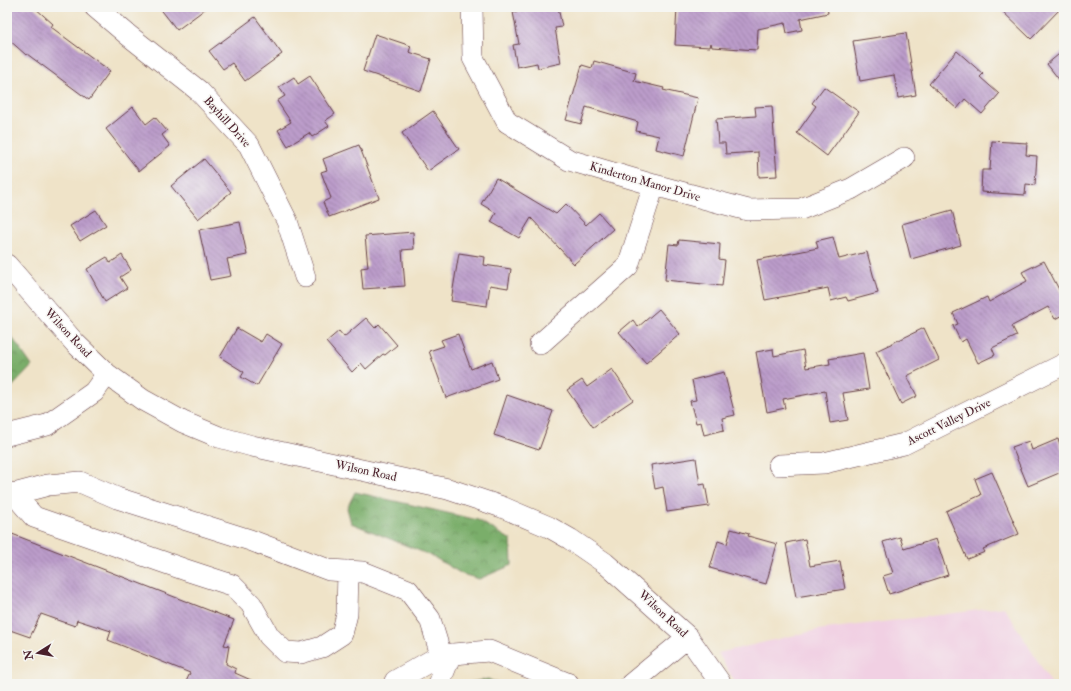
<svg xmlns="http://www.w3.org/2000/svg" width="1071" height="691" viewBox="0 0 1071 691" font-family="'IM FELL Double Pica',serif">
  <defs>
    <pattern id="forest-crowns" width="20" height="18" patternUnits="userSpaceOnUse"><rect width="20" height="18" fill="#7aae6a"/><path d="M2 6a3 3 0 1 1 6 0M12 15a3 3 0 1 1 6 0" fill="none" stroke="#668d57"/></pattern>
    <pattern id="building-back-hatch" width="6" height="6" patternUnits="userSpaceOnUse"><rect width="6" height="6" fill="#bb9cca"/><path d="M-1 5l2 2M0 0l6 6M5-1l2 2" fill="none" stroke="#9a7fa4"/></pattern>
  </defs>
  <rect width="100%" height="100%" fill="#f6f6f2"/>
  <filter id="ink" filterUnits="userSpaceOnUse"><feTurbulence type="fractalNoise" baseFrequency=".025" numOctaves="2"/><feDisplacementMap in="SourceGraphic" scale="8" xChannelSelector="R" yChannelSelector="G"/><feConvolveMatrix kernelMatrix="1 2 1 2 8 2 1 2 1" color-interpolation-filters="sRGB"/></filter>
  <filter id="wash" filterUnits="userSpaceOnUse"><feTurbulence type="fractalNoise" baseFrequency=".012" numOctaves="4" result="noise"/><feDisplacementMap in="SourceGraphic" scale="16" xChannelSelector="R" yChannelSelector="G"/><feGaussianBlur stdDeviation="0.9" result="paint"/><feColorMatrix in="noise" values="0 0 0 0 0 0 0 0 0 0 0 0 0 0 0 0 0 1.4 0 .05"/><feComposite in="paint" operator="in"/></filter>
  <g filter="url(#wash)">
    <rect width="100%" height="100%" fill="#efe3c8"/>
    <path fill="#f1d0e3" d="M1004,607L1052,684H736L718,653L817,630Z"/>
    <path fill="url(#forest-crowns)" stroke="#62664a" d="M7,330L32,366L7,392Z
      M355,492L478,520L511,540L512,565L479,579L462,574L432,556L351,523L347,508Z
      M488,679L498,684H463Z"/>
    <g id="blocks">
      <path fill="url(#building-back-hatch)" d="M7,7H34L53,24L51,27L110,71L89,100L27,54L26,55L7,38Z
        M159,7H208L177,30Z
        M543,7H558L562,27L555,28L561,63L538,68L537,63L517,67L513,45L519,44L513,12Z
        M677,7H735L767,9V7H827L828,13L800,19L802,30L787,33L785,23L758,29L757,50L712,47L711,43L710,47L675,45Z
        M998,7H1062L1031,39Z
        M255,17L282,54L245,81L232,63L223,69L209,51Z
        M906,33L916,95L898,98L894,75L860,81L853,41Z
        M375,34L411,46L409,52L431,59L421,91L363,71Z
        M1064,50V86L1047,64Z
        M957,51L983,74L980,77L999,94L982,114L965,99L957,109L929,84Z
        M594,61L636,73L634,81L664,88L663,90L698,98L684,156L656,149L659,136L636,131L638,122L586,107L581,124L566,120L582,65L592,68Z
        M310,76L335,114L325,121L329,126L312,137L309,133L288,146L278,130L291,122L277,101L285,96L279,87L294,77L298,84Z
        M824,87L859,112L827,156L797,133L816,106L812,103Z
        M772,106L777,176L759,177L758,152L726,154L725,143H718L716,119L756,116L755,107Z
        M133,107L146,124L155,117L167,131L162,135L170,146L139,171L106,129Z
        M433,111L459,149L428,171L402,133Z
        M992,141L1027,143L1026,155L1037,156L1035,185L1026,184L1025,195L981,192L982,170H990Z
        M359,145L379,198L329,217L323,202L331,198L321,172L327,170L323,159Z
        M204,159L231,192L198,219L171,186Z
        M496,178L556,214L566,204L586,225L599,213L613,229L574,264L531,218L519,238L491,222L496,213L481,204Z
        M96,210L106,225L80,241L70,226Z
        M952,210L961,245L911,259L902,224Z
        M240,222L247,255L227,259L231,276L210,280L199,230Z
        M413,232L414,249L402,250L405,286L363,289L361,268L368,267L365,236Z
        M833,237L839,259L867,252L878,293L848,301L846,297L831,301L828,288L765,300L757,260L818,248L816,241Z
        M679,240L720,244L719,259L725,260L722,286L665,280L669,244L678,245Z
        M459,253L485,257L484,265L511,269L508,288L490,285L487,306L451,301Z
        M122,255L131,270L120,277L127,288L105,302L87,269L107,257L110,263Z
        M1044,261L1064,299V314L1055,319L1048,307L1012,326L1017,336L992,348L995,355L978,363L966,339L961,342L953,326L958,324L953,313L987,297L989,302L1027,281L1022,272Z
        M659,309L680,334L646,363L619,332L633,320L638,327Z
        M366,318L375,328L379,324L397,345L385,355L383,354L366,369L361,363L352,372L326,342L339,331L344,337Z
        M237,328L261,342L266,334L282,344L257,386L241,377L244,372L220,357Z
        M924,328L939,360L907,376L917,396L901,404L876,351Z
        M458,334L471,369L492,361L498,379L446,398L429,351L444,346L441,340Z
        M773,349L774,356L803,350L806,368L830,364L829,359L863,353L869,389L843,393L848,420L830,423L825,391L783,399L785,408L767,412L756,352Z
        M612,369L633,400L593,427L567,390L582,380L587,387Z
        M724,372L735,415L722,418L724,430L704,435L701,422L696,423L690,401L696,400L692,380Z
        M507,395L553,411L539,450L494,435Z
        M1058,439L1064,454V471L1028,486L1012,447L1029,441L1032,450Z
        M696,458L700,485L705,484L709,506L667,512L663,487L655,489L651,465Z
        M992,472L1019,534L983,549L985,552L967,559L946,511L981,495L975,479Z
        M731,529L749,534L748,536L777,544L766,584L710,568L718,541L727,544Z
        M7,532L234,620L224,645L229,646L226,664L236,669L235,673L260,684H185L190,673L108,640L111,631L77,620L75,626L41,614L30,637L7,629Z
        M900,537L904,549L936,539L948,575L889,594L883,576L893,573L883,542Z
        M805,539L810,566L840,561L845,589L796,597L786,543Z"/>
    </g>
  </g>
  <g filter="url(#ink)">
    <use href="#blocks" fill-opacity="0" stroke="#633c43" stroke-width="1"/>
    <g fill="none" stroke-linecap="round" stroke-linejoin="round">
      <g stroke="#633c43" stroke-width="22">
        <path id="minor" d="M95,7L128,35L199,91L249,145L287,221L305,277
          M472,7L473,58L507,122L569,160L654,185L748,210L801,209L851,189L904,158
          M7,265L75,343L107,374L143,400L183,422L219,437L252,446L448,489L502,507L549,527L570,539L605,563L688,637L721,684
          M540,344L628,266L654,185
          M7,435L47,425L94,392L107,374
          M779,465L824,463L904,444L1064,364
          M7,492L14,494L48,485L80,482L117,498L250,540L329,570L363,572L408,590L430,619L441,655
          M14,494L34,517L186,570L232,585L251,604L269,636L285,652L301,653L322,647L342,634L347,614L348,571
          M394,684L395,681L441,655L489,651L569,684
          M439,684L451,654
          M631,684L688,637"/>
      </g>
      <use href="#minor" stroke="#fff" stroke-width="21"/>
    </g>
  </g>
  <g text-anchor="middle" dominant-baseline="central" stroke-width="3" stroke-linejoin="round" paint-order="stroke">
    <g font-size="12" fill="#4a1f2b" stroke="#f6f6f2">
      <text transform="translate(227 122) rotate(48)">Bayhill Drive</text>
      <text transform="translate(645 182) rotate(16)">Kinderton Manor Drive</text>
      <text transform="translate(68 333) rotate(47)">Wilson Road</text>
      <text transform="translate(949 422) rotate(-26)">Ascott Valley Drive</text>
      <text transform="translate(366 471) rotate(12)">Wilson Road</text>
      <text transform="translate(663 614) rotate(43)">Wilson Road</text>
    </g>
  </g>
  <rect width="1071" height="691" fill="none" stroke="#f6f6f2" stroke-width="24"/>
  <g transform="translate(38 653) rotate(259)" stroke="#f6f6f2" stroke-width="3" paint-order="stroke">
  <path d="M0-3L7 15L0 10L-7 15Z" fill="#4a1f2b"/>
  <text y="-6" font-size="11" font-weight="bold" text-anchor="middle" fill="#4a1f2b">N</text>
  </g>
</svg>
